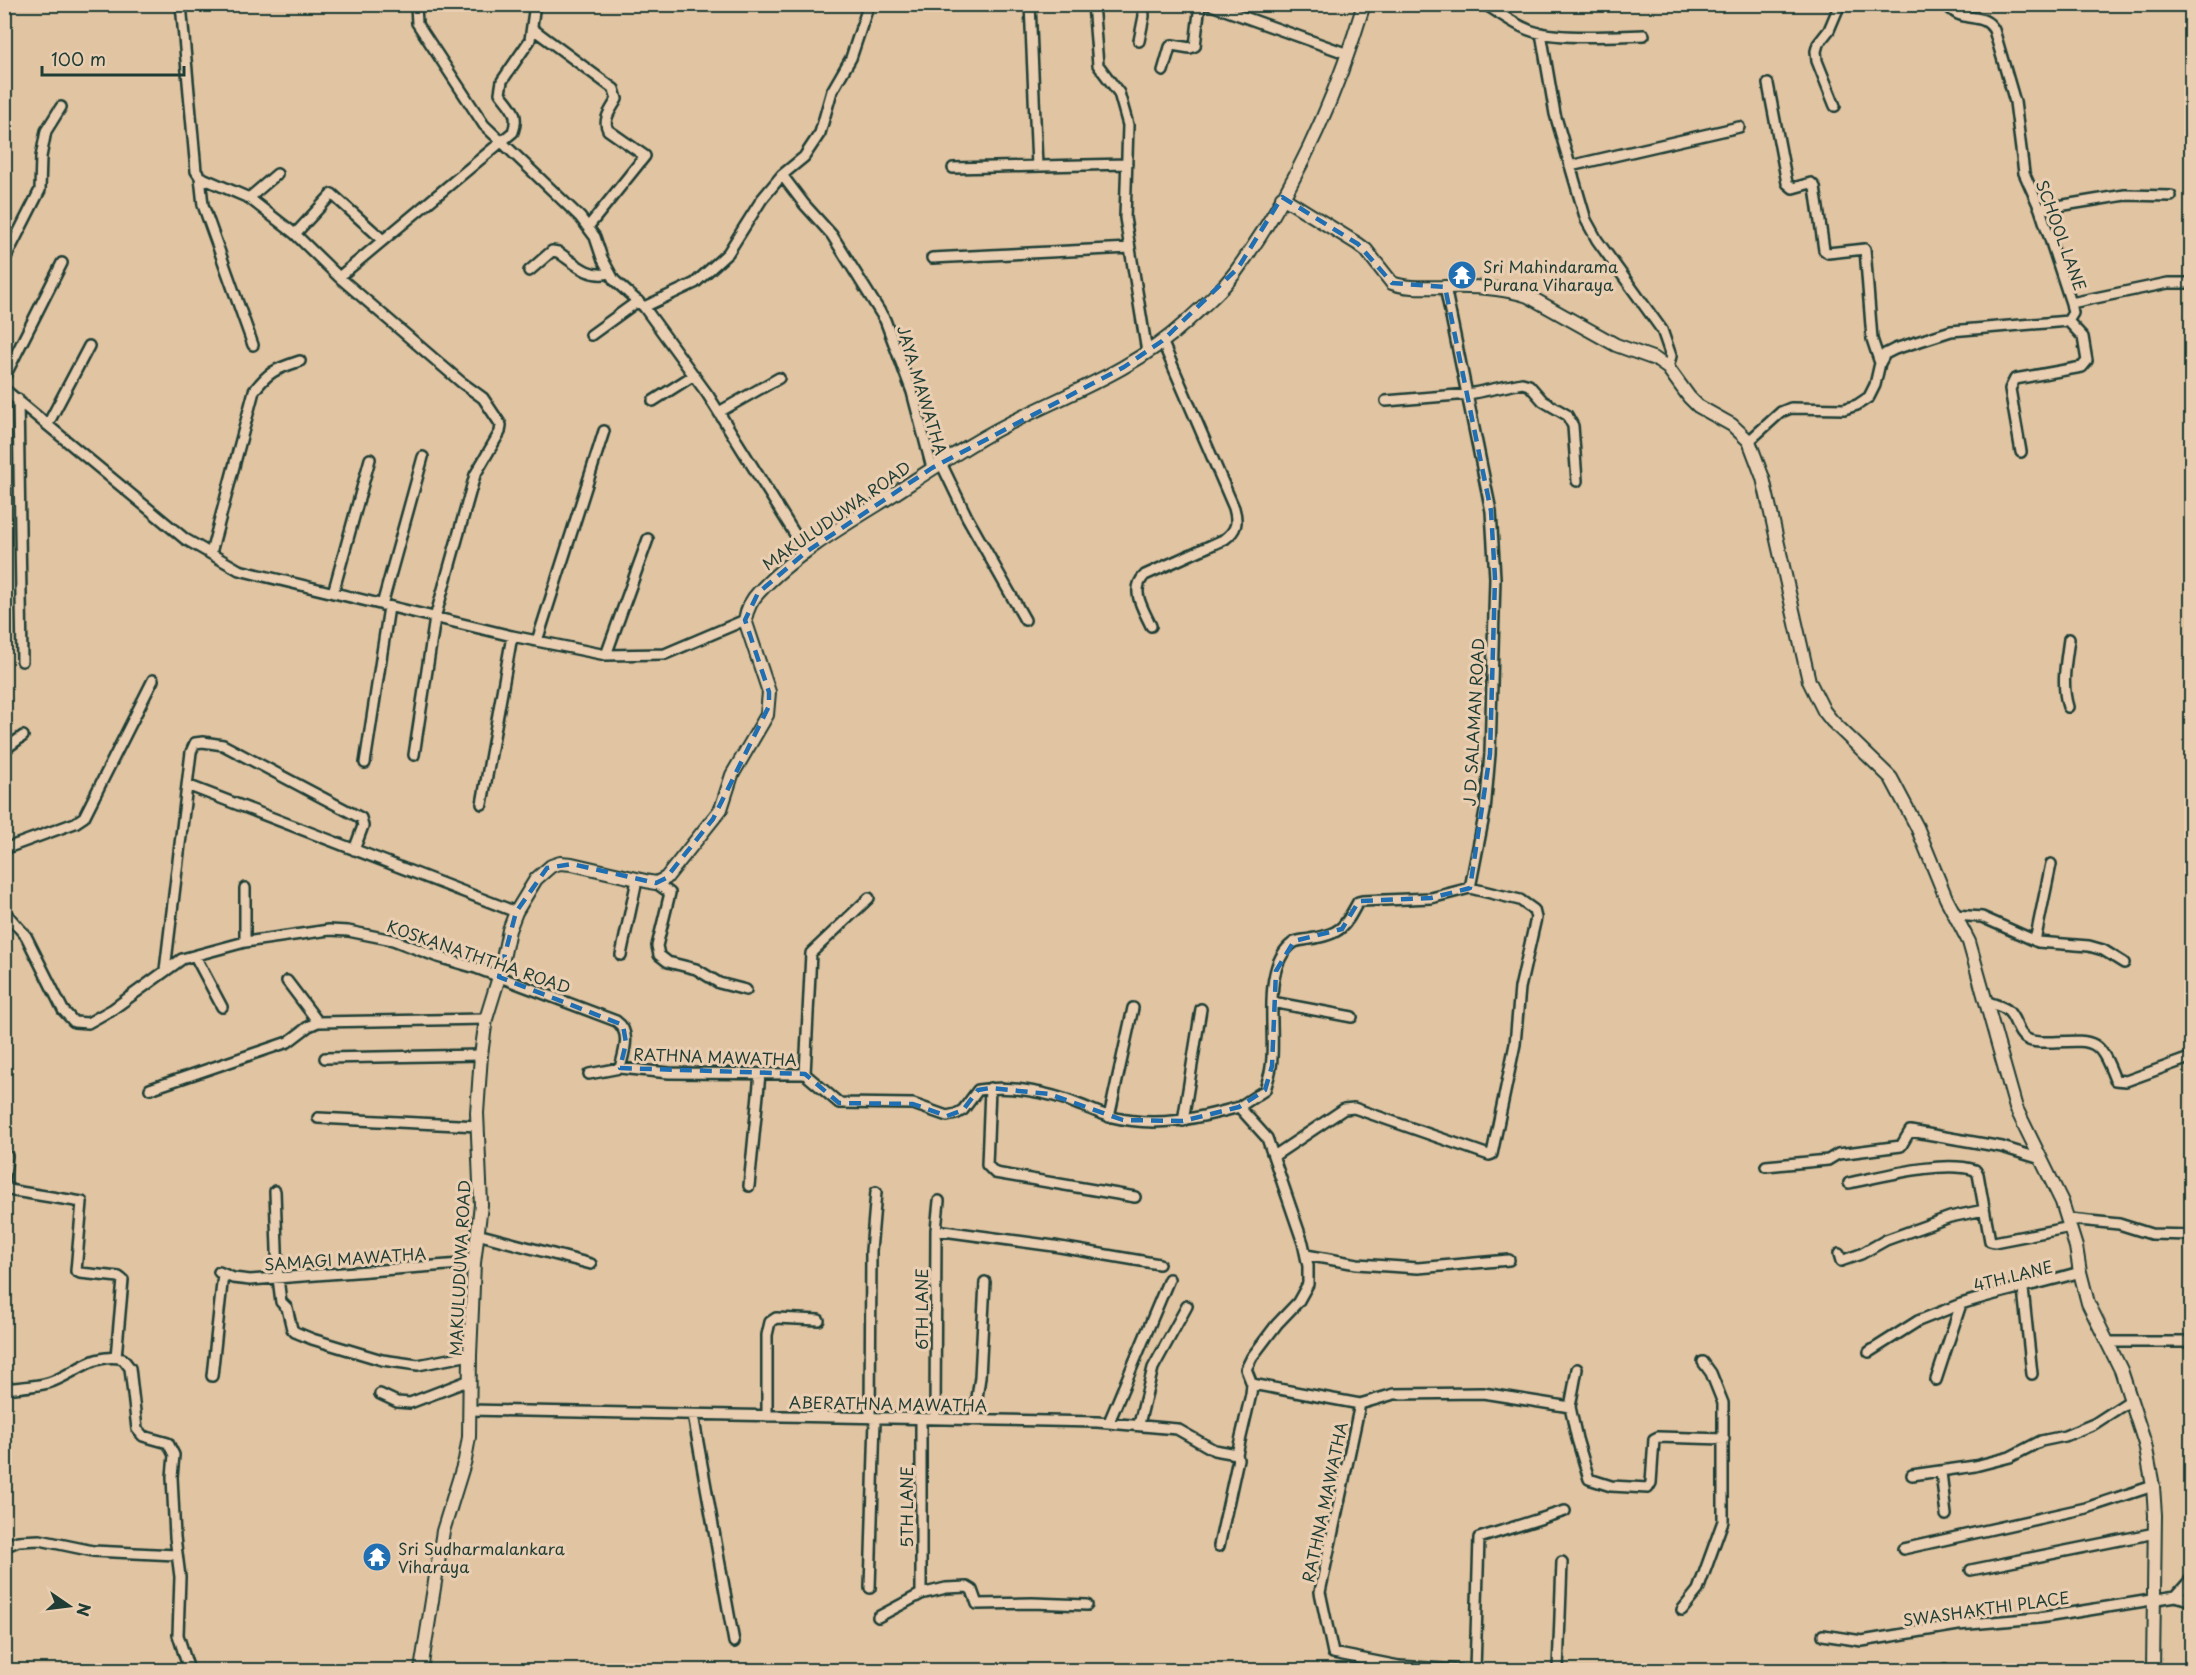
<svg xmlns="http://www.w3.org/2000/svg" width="2196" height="1675" viewBox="0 0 2196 1675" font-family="'Playpen Sans',sans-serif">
  <rect width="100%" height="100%" fill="#e1c4a2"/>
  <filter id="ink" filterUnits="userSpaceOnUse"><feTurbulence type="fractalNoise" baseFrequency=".0167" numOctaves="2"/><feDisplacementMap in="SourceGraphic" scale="12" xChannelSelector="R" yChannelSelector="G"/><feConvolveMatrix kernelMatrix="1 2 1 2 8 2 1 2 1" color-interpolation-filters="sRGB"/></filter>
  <g filter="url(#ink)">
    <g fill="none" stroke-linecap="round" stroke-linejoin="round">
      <g stroke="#1f3d34" stroke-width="14">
        <path id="minor" d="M181,4L196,171L200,177L249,198L295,234L339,277L461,382L483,398L501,425L500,432L475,475L435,618L414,755
          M1030,4L1037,166
          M1093,4L1098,65L1119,93L1128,125L1125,218L1147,352
          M1208,4L1348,54
          M1485,4C1499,13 1514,24 1529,30C1556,40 1614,36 1644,35
          M416,6L417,23L484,125L580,217L595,237L602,258L614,280L644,307L708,395L806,552
          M533,29L614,89L617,99C612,109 602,119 608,130L645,156L588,227
          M1541,33L1555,114L1586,220L1597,240L1662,330L1671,356L1668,368
          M1139,41L1144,16L1143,4
          M1163,71L1170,47L1172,45L1190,48L1195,46L1200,4
          M1768,84L1787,183L1793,188L1811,183L1815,187L1824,250L1828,253L1865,249L1872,339L1880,363
          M1835,106L1817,61L1816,51L1818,44L1829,30L1840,4
          M1570,166L1739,127
          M953,168L1127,164
          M782,175L804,204L832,235L885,320L912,392L932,468
          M200,177L203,205L253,345
          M249,198L277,174
          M2040,209L2125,195L2171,196
          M295,234L332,194L383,240
          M932,258L1130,248
          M4,261L40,190L41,157L46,131L61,107
          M529,271L552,251L558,252C574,263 589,279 610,273
          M339,277L513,132C520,113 510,107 500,93L502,81L530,40L535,4
          M2071,303L2168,283H2192
          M644,307L695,283L728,253L762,199L782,175L804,157L820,133L832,91L851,58L869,4
          M591,335L638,301
          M4,378L62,263
          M4,389L185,539L239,570L512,636L606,655L665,654L745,620
          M18,399L22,661
          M653,401L694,375
          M1386,401L1469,394L1522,383L1529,385L1543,401L1567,415L1573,426L1577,481
          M719,412L779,378
          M48,424L89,346
          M1749,441L1781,412L1791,408L1844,409L1857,405L1869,397L1875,385L1880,363L1885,354L1895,349L1951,331L2068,321L2073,313L2071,303L2040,209L2024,173L2015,102L1994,30C1986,15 1972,20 1958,14C1953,12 1949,7 1945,4
          M2021,452L2010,389L2015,379L2082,367L2087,361L2083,337L2068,321
          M941,463L967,517L1025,620
          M211,553L254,391C269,371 276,369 300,361
          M333,593L370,459
          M382,605L423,457
          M1151,626C1144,610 1129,590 1145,575L1225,539C1237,530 1238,522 1234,508L1162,341
          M537,641L604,431
          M606,655L648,539
          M2068,707C2061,684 2066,662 2069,639
          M4,750L23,736
          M365,763L389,607
          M187,785L516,912
          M482,804L512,636
          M4,849L75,823L84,817L153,680
          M656,883L670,893L657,946L659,955L668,962L696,969L719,983L746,990
          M245,888V942
          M4,911L26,936L63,1010L74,1022L88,1023L113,1009L182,959L245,942L329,930L348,931L393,940L438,957L476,968L616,1021C632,1032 624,1052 620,1068
          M1955,915L1982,917L2038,942L2089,946L2103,950L2124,963
          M2035,941L2051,864
          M621,955L637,880
          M195,956L222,1007
          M165,970L191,752L195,743L203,742L223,745L361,818L363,826L354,850
          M287,981L318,1022
          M1986,1001C1992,1004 2002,1006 2007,1010C2017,1018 2016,1035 2029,1040C2036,1043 2045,1042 2052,1042C2095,1040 2099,1038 2115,1080L2126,1081L2192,1057
          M1272,1002L1352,1017
          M325,1058L481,1055
          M805,1074L811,953L869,898
          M990,1088L987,1165L995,1173L1135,1197
          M150,1089L288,1042L309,1026L318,1022L486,1019
          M1239,1107L1265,1090C1267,1082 1270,1075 1271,1067C1277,1033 1260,967 1293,943C1297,940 1305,940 1310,939C1341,934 1344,928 1358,902L1362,901L1431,898L1470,888L1485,811L1490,754L1495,578L1491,511L1445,287
          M1109,1117L1133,1008
          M318,1118L478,1126
          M1183,1121L1201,1009
          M1274,1156L1344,1109L1354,1108L1489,1155L1492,1154L1515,1044L1520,988L1536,918L1534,910L1520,900L1470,888
          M1766,1166L1828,1160L1838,1154L1901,1146L1910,1131L2002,1147L2041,1159
          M4,1183L8,1189L14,1191L82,1202L76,1271L80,1273L119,1277L123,1280L116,1357
          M4,1183L7,1156
          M1849,1183C1884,1176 1943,1160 1975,1170L1978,1174L1990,1241L1994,1242L2071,1227
          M749,1186L760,1074
          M275,1191L278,1278L281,1302L287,1308L292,1329L295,1332L312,1339L382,1360L418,1365L470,1355
          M2069,1219L2119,1224L2151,1234L2192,1235
          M936,1230L1054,1246L1159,1264
          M477,1234L591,1264
          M1839,1254L1841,1261L1861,1254L1886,1240L1950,1217L1984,1210
          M1306,1255L1357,1264L1418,1268L1509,1260
          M219,1272L233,1278L250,1280L474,1263
          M2023,1289L2032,1374
          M2107,1342H2192
          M1869,1352L1918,1321L1961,1304
          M1577,1369L1570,1407L1577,1439L1589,1479L1611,1486L1648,1488L1651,1483L1654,1439L1658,1437L1724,1439
          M212,1376L223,1274
          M1936,1380L1961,1304C2000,1291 2040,1284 2080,1272
          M1252,1384L1360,1404
          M4,1389C18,1387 34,1387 48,1383C74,1375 94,1351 123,1359L130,1368L137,1429L143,1436L168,1443L174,1455L172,1477L175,1537L180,1577L178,1635L189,1670
          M380,1394L397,1402L410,1403L470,1380
          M470,1410L1097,1422L1177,1429L1214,1450L1237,1454L1251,1394L1252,1384L1246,1369L1252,1357L1277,1324L1298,1302L1308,1284V1266L1303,1243L1267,1138L1239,1107C1196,1119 1156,1128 1112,1117C1099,1114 1089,1108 1077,1104C1049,1092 1008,1085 978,1090L963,1110L956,1114L947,1116L913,1104L839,1103L805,1074L669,1073L620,1068L589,1074
          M693,1415L734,1642
          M767,1416V1335L770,1322L776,1318L819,1320
          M870,1418L871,1251L876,1192
          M935,1418L936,1230L939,1201
          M974,1419L980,1377L985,1282
          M1109,1422L1169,1279
          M1139,1424L1153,1368L1187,1306
          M1941,1472L1946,1515
          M1912,1475L1975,1466L2010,1457L2041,1441L2065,1436L2094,1424L2131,1400
          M1219,1546L1238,1459L1237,1454
          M4,1547L18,1541L40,1540L93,1551L176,1555
          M1903,1549L2086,1508L2153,1486
          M1971,1570L2155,1533
          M870,1588L875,1419
          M921,1594V1419
          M2176,1596L2192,1601
          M1682,1610L1698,1590L1723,1521V1403L1711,1373L1703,1362
          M878,1617L921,1594L946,1588L967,1587L972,1590L977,1604L1032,1603L1087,1605
          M1823,1635L1862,1641L1958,1625L2039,1618L2176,1596L2192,1578
          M1459,1670L1399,1666L1333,1653L1320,1592L1360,1404L1394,1394L1483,1393L1570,1407
          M1475,1670L1479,1538L1565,1511
          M1558,1670L1562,1562
          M1945,1670V1669"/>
      </g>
      <g stroke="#1f3d34" stroke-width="16">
        <path id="tertiary" d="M1282,197L1358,244L1366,250L1392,283C1408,289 1426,287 1443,287C1472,286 1501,287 1528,296L1616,345L1655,359L1668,368L1689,397L1698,406L1732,425L1749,441L1763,478L1809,681L1824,711L1832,721L1891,778L1917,827L1946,898L1969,942L2016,1108L2062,1202L2076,1247L2080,1272L2088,1303L2121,1370L2145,1444L2153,1486L2155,1515L2153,1670
          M421,1670L443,1531L465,1460L469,1437L470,1355L474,1263L481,1205L477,1113L481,1055L486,1019L499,977L509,930L516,912L536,879L551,866L560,863L572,864L650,882L656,883L666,878L721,809L732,775L767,715L769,692L745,620C747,609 751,600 759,592C790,558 841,527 880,503C922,476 963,447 1008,424C1069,393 1134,370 1185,323C1204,305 1225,288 1239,267C1296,188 1336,97 1364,4"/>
      </g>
      <use href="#minor" stroke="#eaceb1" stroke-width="9"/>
      <use href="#tertiary" stroke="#eaceb1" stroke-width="12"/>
    </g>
  </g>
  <path fill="none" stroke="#1f6fb2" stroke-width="4.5" stroke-dasharray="12 8" stroke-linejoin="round" d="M1282,197L1358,244L1392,283L1445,287L1491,511L1495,578L1490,754L1470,888L1431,898L1359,901L1342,929L1294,941L1276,971L1272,1066L1265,1090L1239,1107L1183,1121L1123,1120L1049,1094L990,1088L978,1090L963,1110L947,1116L913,1104L839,1103L805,1074L620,1068L626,1043L623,1025L499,977L516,912L547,868L572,864L656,883L666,878L713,819L769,706V692L745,620L758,593L806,552L932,468L1124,367L1162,341L1238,268Z"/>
  <defs>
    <g id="temple-disc" transform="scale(1.5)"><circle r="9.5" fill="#1f6fb2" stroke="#eaceb1"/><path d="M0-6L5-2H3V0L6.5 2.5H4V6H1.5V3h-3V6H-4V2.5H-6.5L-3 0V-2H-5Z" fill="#fff"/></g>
  </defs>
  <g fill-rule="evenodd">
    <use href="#temple-disc" x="1462" y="275"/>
    <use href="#temple-disc" x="377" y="1557"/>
  </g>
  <g text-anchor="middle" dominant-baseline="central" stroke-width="6" stroke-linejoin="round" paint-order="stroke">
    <g font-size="16" fill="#1f3d34" stroke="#eaceb1">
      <text transform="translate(2062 235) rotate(70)">SCHOOL LANE</text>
      <text transform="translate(923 390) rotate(73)">JAYA MAWATHA</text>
      <text transform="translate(836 515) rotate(-35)">MAKULUDUWA ROAD</text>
      <text transform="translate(1473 722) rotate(-87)">J D SALAMAN ROAD</text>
      <text transform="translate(479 956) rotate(19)">KOSKANATHTHA ROAD</text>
      <text transform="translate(715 1056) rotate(2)">RATHNA MAWATHA</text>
      <text transform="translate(345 1258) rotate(-4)">SAMAGI MAWATHA</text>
      <text transform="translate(459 1268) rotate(-87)">MAKULUDUWA ROAD</text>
      <text transform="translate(2013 1275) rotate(-14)">4TH LANE</text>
      <text transform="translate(921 1309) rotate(-90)">6TH LANE</text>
      <text transform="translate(888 1403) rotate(1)">ABERATHNA MAWATHA</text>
      <text transform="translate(1324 1502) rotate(-78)">RATHNA MAWATHA</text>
      <text transform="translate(906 1507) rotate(-90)">5TH LANE</text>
      <text transform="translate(1986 1608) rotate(-8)">SWASHAKTHI PLACE</text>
    </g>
    <g font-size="16" fill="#1f3d34" stroke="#eaceb1" text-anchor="start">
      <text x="1483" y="266">Sri Mahindarama<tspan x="1483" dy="18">Purana Viharaya</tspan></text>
      <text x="398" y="1548">Sri Sudharmalankara<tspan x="398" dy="18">Viharaya</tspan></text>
    </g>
  </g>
  <rect width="2196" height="1675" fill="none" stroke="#eaceb1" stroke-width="24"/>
  <rect x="12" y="12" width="2172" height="1651" fill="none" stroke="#1f3d34" stroke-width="2" filter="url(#ink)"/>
  <g transform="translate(69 1606) rotate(104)" stroke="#eaceb1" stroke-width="4.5" paint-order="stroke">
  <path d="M0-4.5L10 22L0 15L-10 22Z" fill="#1f3d34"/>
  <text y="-9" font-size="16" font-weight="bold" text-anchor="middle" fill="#1f3d34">N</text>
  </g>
  <path d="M42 66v9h142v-9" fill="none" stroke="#1f3d34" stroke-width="3"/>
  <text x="51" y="66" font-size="18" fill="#1f3d34" stroke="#eaceb1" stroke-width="4.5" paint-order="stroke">100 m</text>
</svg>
